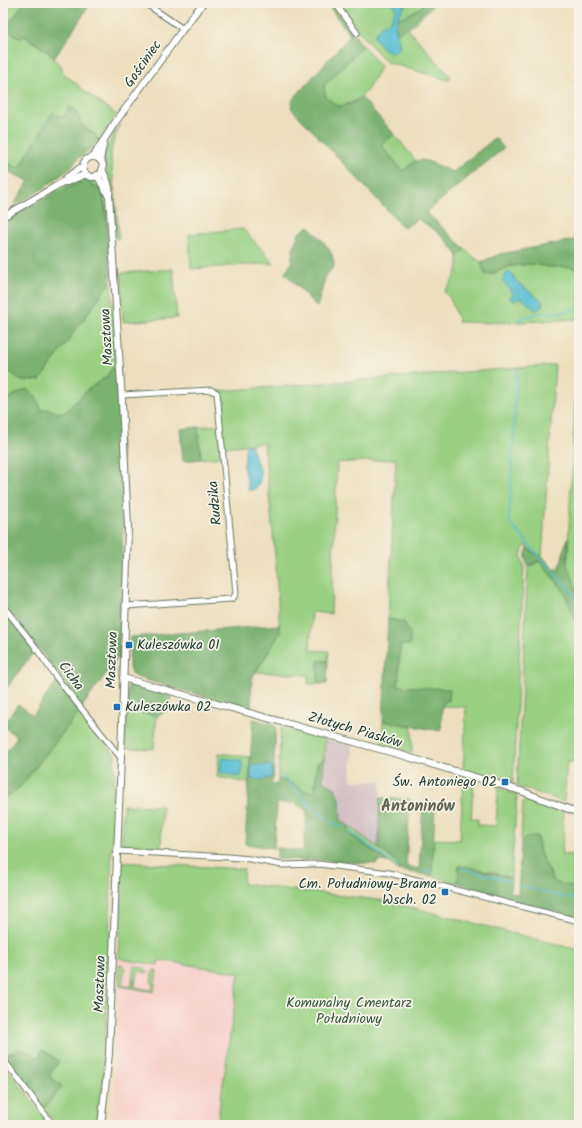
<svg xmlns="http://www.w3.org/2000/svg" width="582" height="1128" viewBox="0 0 582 1128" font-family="Kalam,sans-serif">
  <rect width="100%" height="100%" fill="#f7f3e8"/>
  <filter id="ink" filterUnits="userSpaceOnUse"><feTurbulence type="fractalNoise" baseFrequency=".025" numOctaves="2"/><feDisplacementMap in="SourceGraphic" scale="8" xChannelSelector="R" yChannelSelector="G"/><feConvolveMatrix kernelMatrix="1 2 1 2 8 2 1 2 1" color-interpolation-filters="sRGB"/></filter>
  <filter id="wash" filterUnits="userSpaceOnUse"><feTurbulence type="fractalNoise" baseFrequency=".012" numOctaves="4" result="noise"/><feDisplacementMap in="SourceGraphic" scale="16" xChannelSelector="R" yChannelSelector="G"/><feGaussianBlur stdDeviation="0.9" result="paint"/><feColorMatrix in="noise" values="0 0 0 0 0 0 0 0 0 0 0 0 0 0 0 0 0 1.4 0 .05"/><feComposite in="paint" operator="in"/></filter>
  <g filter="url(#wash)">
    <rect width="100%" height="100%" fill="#eddfbe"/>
    <path fill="#f7d0cb" d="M118,954L239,973L217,1125H111L114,1105Z"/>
    <path fill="#d2bec2" d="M325,739L353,745L351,781H381L378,848L341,821L340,799L335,788L323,781Z"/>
    <path fill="#99d082" stroke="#5c865b" d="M3,3H24L5,29L23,35L55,57L54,59L61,65L63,73L77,84L82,89L117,115L98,140L94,133L83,127L77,113L70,107L63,118L53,113L19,169L5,162L3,164Z
      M338,3H436L408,29L451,77L448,80L386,62L360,33Z
      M363,46L381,66C367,89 367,101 338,106L326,97L324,86Z
      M120,124L112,146L111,157L119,238L116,239L113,187L106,170L104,156L111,138Z
      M394,134L416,161L403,171L381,145Z
      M85,179L95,182L99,186L100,185C107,199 107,214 108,229H107L105,205L100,189L85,181L47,197L58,189L77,180L78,182Z
      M243,229L274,263L191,269L189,234Z
      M465,249L475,258L481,262L485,274H492L511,266L533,264L549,267L571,266L579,271V319C539,321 499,324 459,322L450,298L444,292C454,279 459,273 458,256Z
      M173,269L177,318L123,322L121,273Z
      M111,281L116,363L106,377L86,391L66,412L57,413L49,409L41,410L27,389L3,401V371L10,372L22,381L40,380Z
      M577,363H579V598L567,565Z
      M555,365L542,556L534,553L525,545L521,555L524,566L513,783L463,770L466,707L442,706L445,701L398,686L400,645L404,622L388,619L396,459L337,463L331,614L312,612L310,650L329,651L328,661H318V684H308V675L256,672L280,633L275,555L264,443L225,447L219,391Z
      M219,425L221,457L201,459L198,427Z
      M539,561L561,587L567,596L579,630V752L575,751L574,762H567L564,802L517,786L528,566H531Z
      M127,705L133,711L157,716L154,749L125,748Z
      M80,711L115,755L107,1004L103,1081L96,1125H57L44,1109L62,1086L49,1076L59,1061L43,1050L38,1058L28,1051L8,1054L4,1057L3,1055V799L20,787Z
      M383,721L412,726V753L382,745Z
      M281,727L325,739L324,759L317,763L315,788L313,791C304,793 299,786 291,783C287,781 282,780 278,779Z
      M219,753L250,757L249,783L217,777Z
      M463,778L474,781L471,818L478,819V825L496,826L498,788L517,795L511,878L493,872L459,866L458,883L432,876L433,839L460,840Z
      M529,799L564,812L562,855L579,854V888C572,886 563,886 557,883C551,880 552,875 549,870C543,861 539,854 539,843L526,838L521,842L523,802Z
      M123,805L162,806L161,847L122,845Z
      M349,826L399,864L398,870L377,853L348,833Z
      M121,862L244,869L243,884L387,901L579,950V1125H217L239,973L159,960L158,965L125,960L119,958Z
      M119,964H121L125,968L122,985L131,987L132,979H134L133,987L135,980H136L135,987L152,990L153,983L151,982L152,973L154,970H157L154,992L119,986Z
      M134,966L145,968L148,973L138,971L137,979L132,978Z
      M3,1063L51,1125H3Z"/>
    <path fill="#7ab270" stroke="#4c7852" d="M24,3H91L55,57L24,35L21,39L5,29Z
      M327,3H331L363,46L324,86L326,97L338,106L351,104L362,98L394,134L381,145L403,171C407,168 411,163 416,161C426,157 443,169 453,172L495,138L504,148L426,212L465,249L458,256C447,238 435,230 418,219L404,228L291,108L293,99L350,36Z
      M426,3H433L407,27L397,33L395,25L398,19L413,12Z
      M70,107C79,112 78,121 84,128C90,133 96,132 98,140L93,147L87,152L86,150L84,151L86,153L77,159L72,167L44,188L15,205L14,204L29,181L3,169L4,162L19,168L53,112L63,118Z
      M85,181L100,189L105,205L111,281L40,380L22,381L10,372L3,371V221L47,197Z
      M309,226C319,238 335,250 334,267L326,275L317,307L285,273L291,263L294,246L299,233Z
      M579,239V271L571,267H549L533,264L511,266L492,274H485L481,262L500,254Z
      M116,363L124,499L119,656L82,707L35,643L3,604V401L27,389C35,394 39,400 41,410L49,409L57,413L66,412L86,391L106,377Z
      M198,427L201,459L183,461L180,429Z
      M569,537L567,565L572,576L579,598V630L566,596L561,587L539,561L528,566C525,559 525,554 528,548L534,553L542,556L554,569H558C564,559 562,547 569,537Z
      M3,610L35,650L3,693Z
      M388,619L404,622L410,633V645H400L398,686L450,689L449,701H445L442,706L441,731L383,721Z
      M279,625L280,633L252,678L251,709L139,678L133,675L129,668L130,637Z
      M318,661H328L327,684H318Z
      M57,681L80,711L20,787L3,799V756L17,737L3,726L4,724L18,704L33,715Z
      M128,685L171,696L168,710L157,716L133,711L127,705Z
      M253,719L273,724L276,728L273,780L270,784L277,785L278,779C282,780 287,781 291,783C299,786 304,793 313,791L315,788L317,763L324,759L323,781L335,788L340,799L341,821L349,826L348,833L388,862L377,861V864L308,859L306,860L277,859V848L303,851L307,816L306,810L294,803H277L274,848L245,844Z
      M380,798L410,799L406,866L419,869L423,803L435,804L432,876L398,870L399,864L378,848Z
      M533,836H537L539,851L546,867L549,870L552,879L557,883L579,888V917L509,899V897L458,883L459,866L469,867L511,878L510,892L518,895L521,842L526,838Z
      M18,1049L28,1051L38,1058L42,1050L59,1061L49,1076L62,1086L44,1109L4,1057L8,1054L15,1052Z"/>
    <path fill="#55bdd2" stroke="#3a7d83" d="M389,3H411L404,6L395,25L400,48L393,53L384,49L374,37C377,28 382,25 391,21L396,7Z
      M511,272L517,282L542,301V305L539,309L535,310L523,299L519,298L515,301L510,299V296L514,295L502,280L507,273Z
      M251,444C253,449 253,452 254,457C255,461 259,464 260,469C262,477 259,492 248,490L246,475L243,468C246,460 243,452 247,445Z
      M225,758L241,760L243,769L241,776L238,777L221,773L220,769L222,759Z
      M253,765H269L272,767V776L270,778L261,780L251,779V768Z"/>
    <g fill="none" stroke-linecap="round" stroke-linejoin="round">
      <path stroke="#55bdd2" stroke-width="1.5" d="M519,319L539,313L564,312L579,309
        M517,371L509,522L574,595L579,610
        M281,774L314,810L343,828
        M350,832L398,867
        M462,868L509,881
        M424,871H432
        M518,885L555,895L579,899"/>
    </g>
  </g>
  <g filter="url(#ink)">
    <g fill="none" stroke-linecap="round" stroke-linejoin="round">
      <g stroke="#677664" stroke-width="7">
        <path id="minor" d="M145,3L183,29
          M335,3L357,33
          M122,395L211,390L217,393L236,593L234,597L231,599L125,606
          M3,606L34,645L56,677L121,758
          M117,851L228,857L250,859L282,865L319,864L389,873L579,921
          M3,1059L53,1125"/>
      </g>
      <g stroke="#677664" stroke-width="8">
        <path id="tertiary" d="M94,157C98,146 106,138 112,127L183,29L203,3
          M83 167a10 10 0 1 1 20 0a10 10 0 1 1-20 0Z
          M100,160L104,141
          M97,175L108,195
          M63,182H67L86,174
          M3,217L63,182L66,178L83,166
          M123,678L401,755L521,791L579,813
          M101,1125L109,1054L121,758L128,527L122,401L109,195C111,187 106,178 102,170"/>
      </g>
      <use href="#minor" stroke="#fff" stroke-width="5"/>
      <use href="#tertiary" stroke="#fff" stroke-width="6"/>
    </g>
  </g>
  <g fill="#1f6fb2" stroke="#f7f3e8" stroke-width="1.5">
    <rect x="125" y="641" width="8" height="8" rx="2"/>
    <rect x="113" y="703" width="8" height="8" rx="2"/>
    <rect x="501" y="778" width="8" height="8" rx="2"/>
    <rect x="441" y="888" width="8" height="8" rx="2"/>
  </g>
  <g text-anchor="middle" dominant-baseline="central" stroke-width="3.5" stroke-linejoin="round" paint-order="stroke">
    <g font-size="14" fill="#1f3d34" stroke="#f7f3e8">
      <text transform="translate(143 64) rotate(-55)">Gościniec</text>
      <text transform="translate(107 337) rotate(-93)">Masztowa</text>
      <text transform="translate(215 503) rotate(-95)">Rudzika</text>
      <text transform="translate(112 660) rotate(-88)">Masztowa</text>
      <text transform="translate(71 676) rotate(53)">Cicha</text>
      <text transform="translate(355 730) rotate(16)">Złotych Piasków</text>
      <text transform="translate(100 984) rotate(-88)">Masztowa</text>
    </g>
    <g font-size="14" fill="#1f3d34" stroke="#f7f3e8" text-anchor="start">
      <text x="137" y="645">Kuleszówka 01</text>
      <text x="125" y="707">Kuleszówka 02</text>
      <text x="497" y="782" text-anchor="end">Św. Antoniego 02</text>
      <text x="437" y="884" text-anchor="end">Cm. Południowy-Brama<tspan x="437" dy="16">Wsch. 02</tspan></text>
    </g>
    <g font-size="14" fill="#375a44" stroke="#f7f3e8">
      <text x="349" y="1003">Komunalny Cmentarz<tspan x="349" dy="16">Południowy</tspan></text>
    </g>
    <g font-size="16" font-weight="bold" fill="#636555" stroke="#f7f3e8">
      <text x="418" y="806">Antoninów</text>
    </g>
  </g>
  <rect width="582" height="1128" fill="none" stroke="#f7f3e8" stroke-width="16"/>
</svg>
